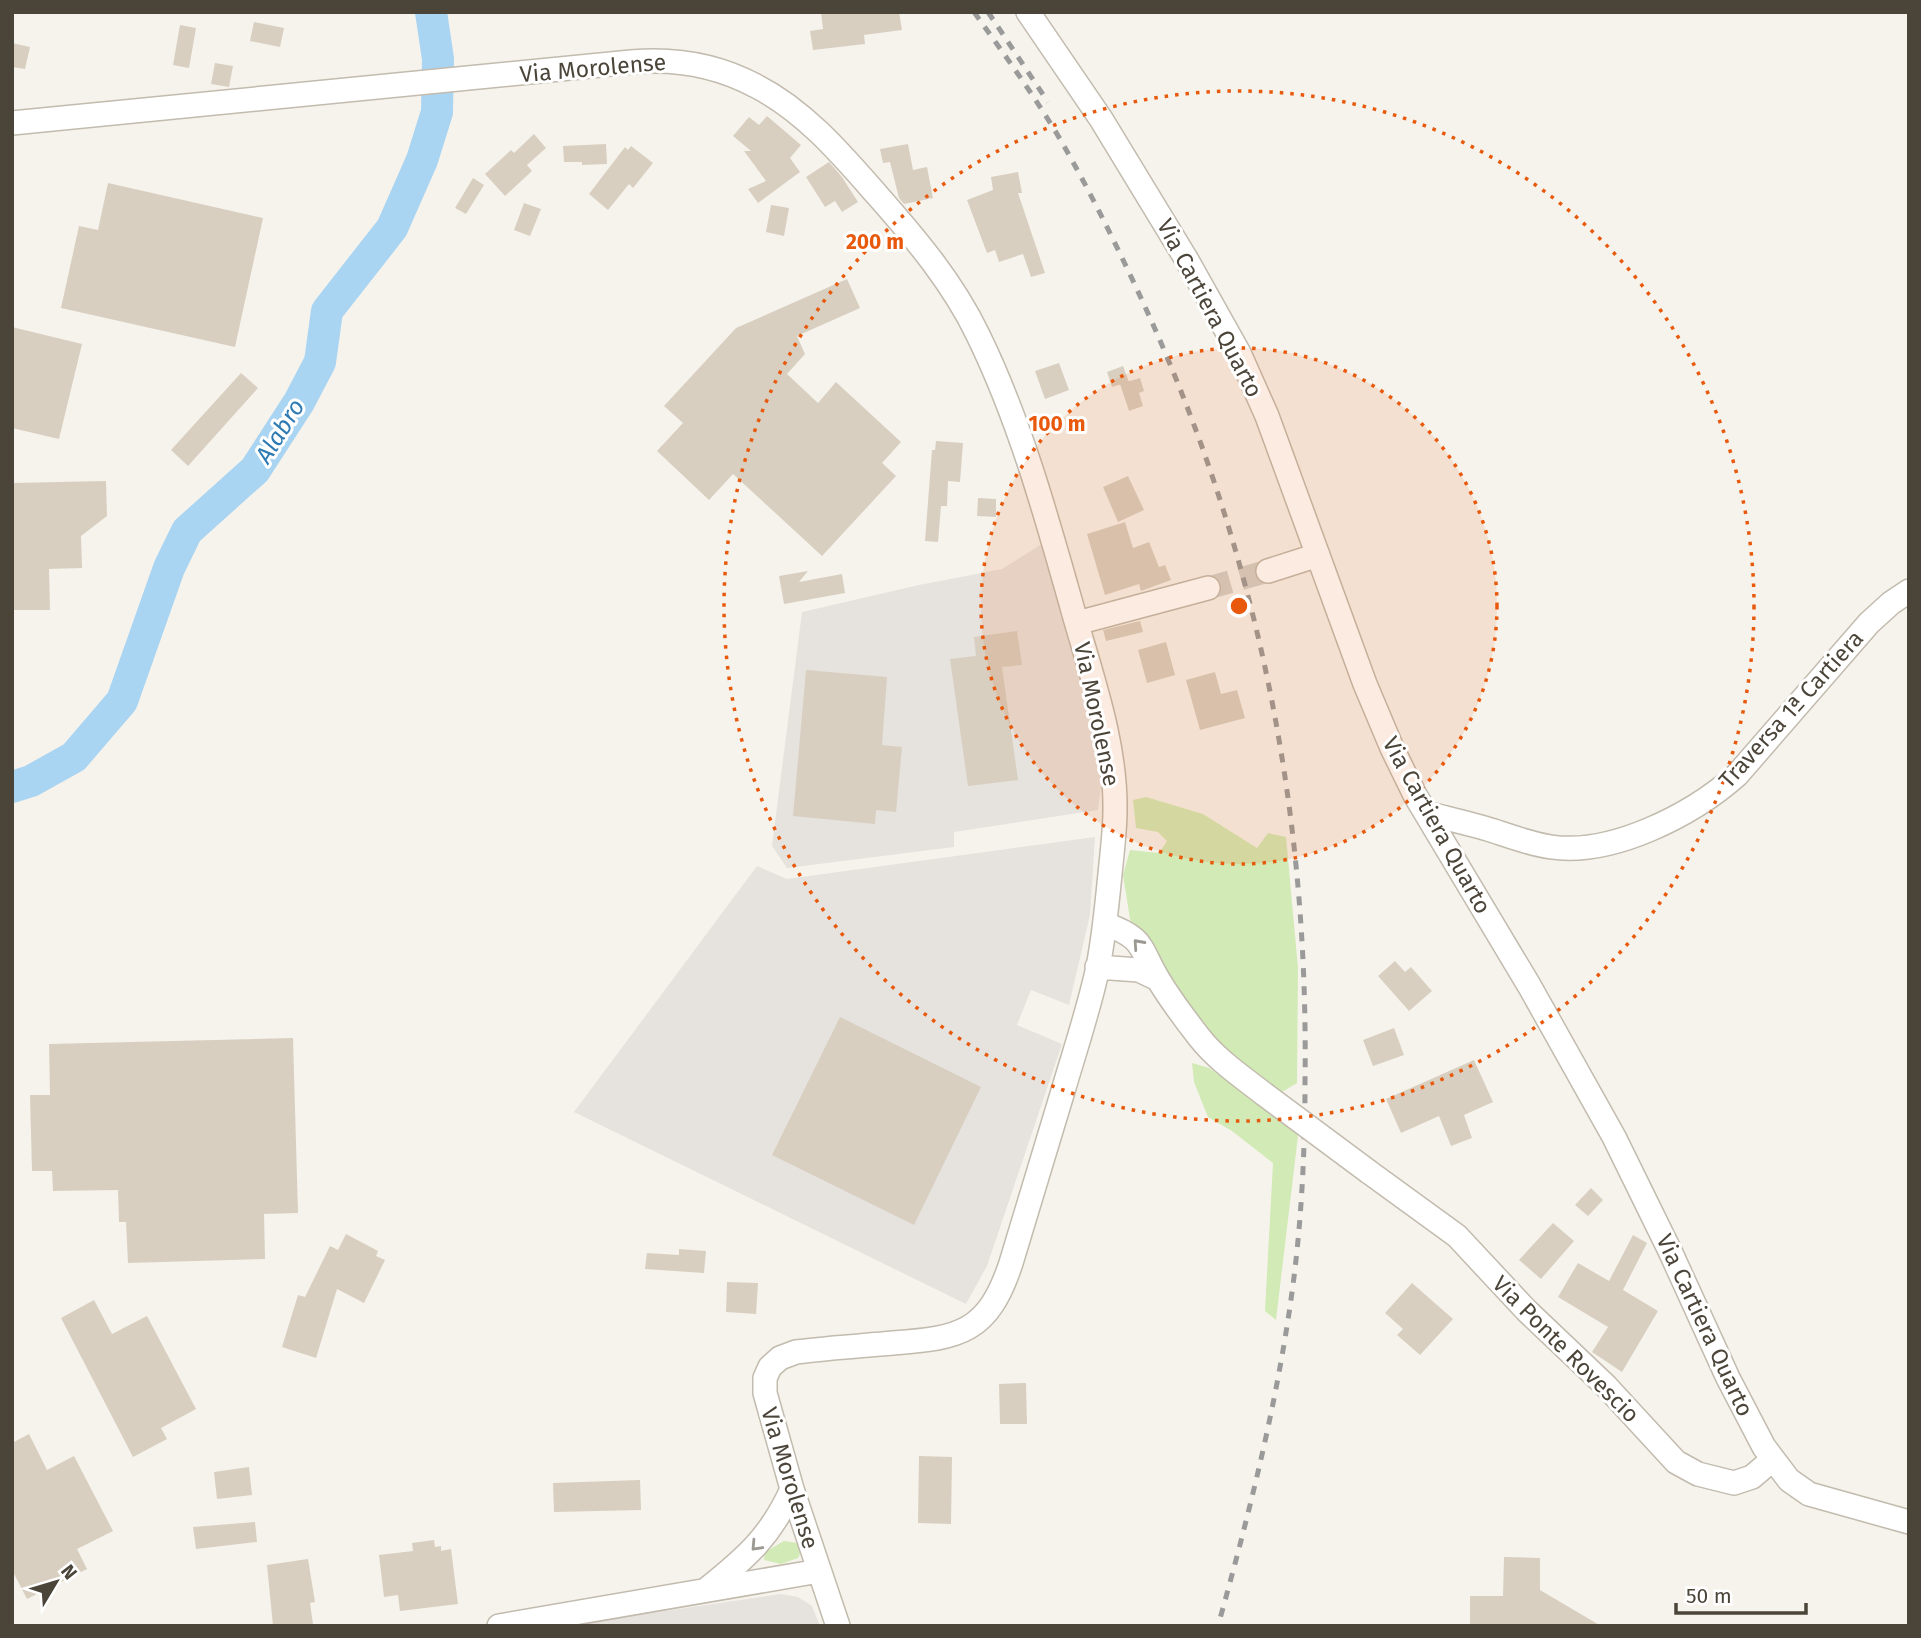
<svg xmlns="http://www.w3.org/2000/svg" width="1921" height="1638" viewBox="0 0 1921 1638" font-family="'Fira Sans',sans-serif">
  <rect width="100%" height="100%" fill="#f6f3ec"/>
  <path fill="#e6e2dd" d="M1042,544L1082,681L1102,778L1098,810L954,832V847L787,868L772,846L802,612L919,585L1002,569Z
    M1095,837L1090,915L1069,1005L1031,990L1017,1025L1062,1044L987,1266L966,1304L574,1112L757,866L787,879Z
    M781,1594L798,1597L812,1606L820,1626H563Z"/>
  <path fill="#d2eab5" d="M1146,797L1203,814L1257,848L1268,833L1286,837L1298,968L1297,1083L1282,1092L1224,1053L1190,1015L1163,964L1131,925L1123,875L1130,850L1159,853L1167,841L1158,832L1136,828L1133,800Z
    M1192,1063L1209,1068L1290,1123L1298,1136L1276,1320L1265,1311L1273,1163L1232,1131L1208,1117L1194,1082Z
    M784,1541L797,1543L801,1551L798,1558L781,1564L764,1560L765,1552Z"/>
  <g fill="none" stroke-linecap="round" stroke-linejoin="round">
    <path stroke="#a9d4f2" stroke-width="32" d="M12,787L31,781L74,757L122,701L169,568L187,531L255,470L299,402L320,362L327,311L392,228L422,160L437,112L438,59L431,12"/>
  </g>
  <path fill="#d8cfc1" d="M821,12H899L902,30L864,35L865,44L813,50L810,31L823,29Z
    M254,22L284,28L280,47L250,41Z
    M180,25L196,28L189,68L173,65Z
    M12,43L30,47L25,69L12,67Z
    M215,63L233,66L229,87L211,84Z
    M767,116L801,145L790,158L800,172L758,203L748,189L766,181L744,151H751L733,136L749,117L759,125Z
    M534,134L546,148L527,165L532,171L505,196L485,174L511,150L514,153Z
    M606,144L607,164L582,165V162H564L563,146Z
    M908,144L913,170L927,167L933,198L904,204L899,198L890,162L883,163L880,149Z
    M631,146L653,163L633,188L629,184L608,210L589,194L625,147L628,150Z
    M829,162L842,177L858,202L842,212L835,201L825,207L806,177Z
    M1018,172L1022,193H1018L1045,273L1031,277L1023,254L999,262L995,250L987,253L967,200L993,190L991,177Z
    M473,178L484,185L466,214L455,208Z
    M108,183L263,218L235,347L61,308L79,226L98,230Z
    M524,203L541,209L530,236L514,230Z
    M771,205L789,208L784,236L766,232Z
    M847,279L860,308L797,336L805,354L787,374L818,403L836,382L901,442L882,463L896,476L822,556L733,474L709,500L657,451L683,423L664,406L736,328Z
    M12,327L82,344L59,439L12,428Z
    M1059,363L1069,390L1045,399L1035,371Z
    M1123,366L1129,382L1112,387L1107,372Z
    M241,373L258,388L188,466L171,450Z
    M1140,378L1144,391L1139,393L1143,406L1129,411L1120,384Z
    M936,441L963,443L960,482L948,481L947,506H941L938,542L925,541L932,450H935Z
    M1128,476L1144,510L1118,522L1103,487Z
    M106,481L107,516L81,536L82,568L49,569L50,610H12V483Z
    M978,498L996,499V517L977,516Z
    M1125,522L1133,548L1149,542L1159,567L1165,565L1171,580L1141,591L1139,584L1105,595L1087,534Z
    M808,571L799,582L842,574L845,593L784,604L779,576Z
    M1140,621L1143,632L1106,641L1103,630Z
    M1017,631L1022,665L1002,667L1018,780L968,786L950,659L976,656L974,637Z
    M1166,642L1175,675L1147,683L1138,650Z
    M806,670L887,677L882,745L902,747L896,812L876,810L875,824L793,816Z
    M1215,672L1221,694L1237,690L1245,718L1200,730L1186,680Z
    M1395,961L1405,972L1411,967L1432,991L1409,1011L1378,976Z
    M840,1017L981,1087L914,1225L772,1155Z
    M1394,1028L1404,1055L1373,1066L1363,1040Z
    M293,1038L298,1213L264,1214L265,1259L128,1263L126,1222H119L118,1190L53,1191L52,1171H32L30,1095H50L49,1044Z
    M1474,1060L1493,1102L1464,1115L1472,1138L1451,1146L1439,1116L1401,1133L1386,1099Z
    M1591,1188L1603,1200L1588,1216L1575,1205Z
    M1553,1223L1574,1241L1541,1279L1519,1260Z
    M346,1234L378,1251L376,1256L385,1260L364,1303L337,1289L316,1358L282,1347L298,1295L305,1297L330,1246L338,1250Z
    M1633,1235L1647,1243L1623,1290L1658,1311L1622,1372L1592,1352L1608,1327L1558,1297L1578,1263L1609,1281Z
    M679,1249L706,1251L704,1273L645,1269L647,1253L679,1255Z
    M727,1282L758,1283L756,1314L726,1312Z
    M1412,1283L1453,1319L1420,1355L1397,1335L1403,1329L1385,1313Z
    M94,1300L112,1334L147,1316L196,1409L161,1428L167,1439L133,1457L61,1318Z
    M1026,1383L1027,1424H1000L999,1384Z
    M29,1434L47,1470L74,1456L113,1531L77,1549L87,1569L27,1599L12,1570V1443Z
    M919,1456L952,1457L951,1524L918,1523Z
    M249,1467L252,1495L217,1499L214,1472Z
    M640,1480L641,1510L554,1512L553,1483Z
    M255,1522L257,1542L196,1549L193,1527Z
    M434,1540L435,1547L441,1546V1551L451,1549L458,1604L400,1611L398,1595L384,1597L379,1555L413,1551L412,1543Z
    M1504,1557L1540,1558V1590L1601,1626H1470V1596H1503Z
    M308,1559L315,1602L310,1603L313,1624L273,1626L267,1565Z"/>
  <g fill="none" stroke-linecap="round" stroke-linejoin="round">
    <path stroke="#d4d0c8" stroke-width="23" stroke-dasharray="23 11" stroke-linecap="butt" d="M1208,588L1268,571"/>
    <g stroke="#c2bbae" stroke-width="26">
      <path id="minor" d="M1028,12L1101,119L1188,262L1239,353L1267,416L1365,684L1392,748L1415,795L1530,987L1614,1137L1670,1251L1728,1378L1764,1447L1789,1480L1809,1494L1909,1522
        M12,123L631,62C675,58 717,65 756,86C805,111 842,155 878,196C916,239 953,283 978,335C1020,421 1046,515 1072,607C1090,672 1116,741 1115,810C1115,831 1112,853 1110,874C1107,905 1104,936 1098,967C1089,1009 1075,1050 1063,1091C1046,1148 1028,1206 1011,1263C988,1333 960,1338 893,1343C860,1346 828,1348 796,1352L780,1358L770,1367L765,1378V1393L792,1489L838,1626
        M1268,571L1318,555
        M1077,623L1208,588
        M1426,813C1449,819 1471,824 1494,831C1512,837 1531,844 1551,847C1612,856 1692,815 1737,775L1869,623L1891,603L1909,591
        M1105,924C1145,938 1139,947 1158,979C1170,999 1185,1019 1199,1037C1217,1060 1241,1076 1264,1094
        M1097,967L1139,970L1158,979
        M1369,1172L1457,1236L1526,1310L1606,1386L1676,1462L1698,1474L1734,1483L1752,1477L1772,1460
        M707,1589C746,1558 771,1536 792,1489
        M499,1626L819,1571"/>
    </g>
    <use href="#minor" stroke="#fff" stroke-width="23"/>
    <path stroke="#9a9a9a" stroke-width="5" stroke-dasharray="9 9" stroke-linecap="butt" d="M974,12C1004,54 1034,95 1060,139C1087,186 1111,234 1134,283C1254,537 1309,800 1305,1082C1305,1147 1302,1212 1294,1277C1279,1396 1250,1511 1218,1626
      M988,12L1048,102"/>
    <g stroke="#c2bbae" stroke-width="26" stroke-linecap="butt">
      <path id="minor-bridge" d="M1264,1094L1369,1172"/>
    </g>
    <use href="#minor-bridge" stroke="#fff" stroke-width="23"/>
  </g>
  <defs><path id="oneway-chevron" d="M-2-3.5L2.5 0L-2 3.5" fill="none" stroke-width="1.6" stroke-linecap="round" stroke-linejoin="round" transform="scale(1.75)"/></defs>
  <g stroke="#9c9892">
    <use href="#oneway-chevron" transform="translate(1138 944) rotate(-132)"/>
    <use href="#oneway-chevron" transform="translate(756 1546) rotate(133)"/>
  </g>
  <circle cx="1239" cy="606" r="258" fill="#e8590c" fill-opacity=".12"/>
  <g fill="none" stroke="#e8590c" stroke-width="3.5" stroke-dasharray="3.5 7">
    <circle cx="1239" cy="606" r="258"/>
    <circle cx="1239" cy="606" r="515"/>
  </g>
  <g text-anchor="middle" dominant-baseline="central" stroke-width="6" stroke-linejoin="round" paint-order="stroke">
    <g font-size="23" fill="#4b4439" stroke="#fff">
      <text transform="translate(593 68) rotate(-5)">Via Morolense</text>
      <text transform="translate(1210 308) rotate(62)">Via Cartiera Quarto</text>
      <text transform="translate(1791 709) rotate(-48)">Traversa 1ª Cartiera</text>
      <text transform="translate(1097 714) rotate(78)">Via Morolense</text>
      <text transform="translate(1437 825) rotate(61)">Via Cartiera Quarto</text>
      <text transform="translate(1705 1325) rotate(65)">Via Cartiera Quarto</text>
      <text transform="translate(1566 1349) rotate(45)">Via Ponte Rovescio</text>
      <text transform="translate(790 1478) rotate(73)">Via Morolense</text>
    </g>
    <g font-size="24" font-style="italic" fill="#2e7ab2" stroke="#fff">
      <text transform="translate(280 431) rotate(-58)">Alabro</text>
    </g>
  </g>
  <circle cx="1239" cy="606" r="10" fill="#e8590c" stroke="#fff" stroke-width="3.5"/>
  <g font-size="21" text-anchor="middle" font-weight="bold" fill="#e8590c" stroke="#fff" stroke-width="6" stroke-linejoin="round" paint-order="stroke">
    <text x="875" y="249">200 m</text>
    <text x="1057" y="431">100 m</text>
  </g>
  <rect width="1921" height="1638" fill="none" stroke="#4b4439" stroke-width="28"/>
  <g transform="translate(56 1582) rotate(52)" stroke="#ffffff" stroke-width="5" paint-order="stroke">
  <path d="M0-5L12 26L0 18L-12 26Z" fill="#4b4439"/>
  <text y="-10" font-size="19" font-weight="bold" text-anchor="middle" fill="#4b4439">N</text>
  </g>
  <path d="M1676 1603v10h130v-10" fill="none" stroke="#4b4439" stroke-width="3.5"/>
  <text x="1686" y="1603" font-size="21" fill="#4b4439" stroke="#ffffff" stroke-width="5" paint-order="stroke">50 m</text>
</svg>
